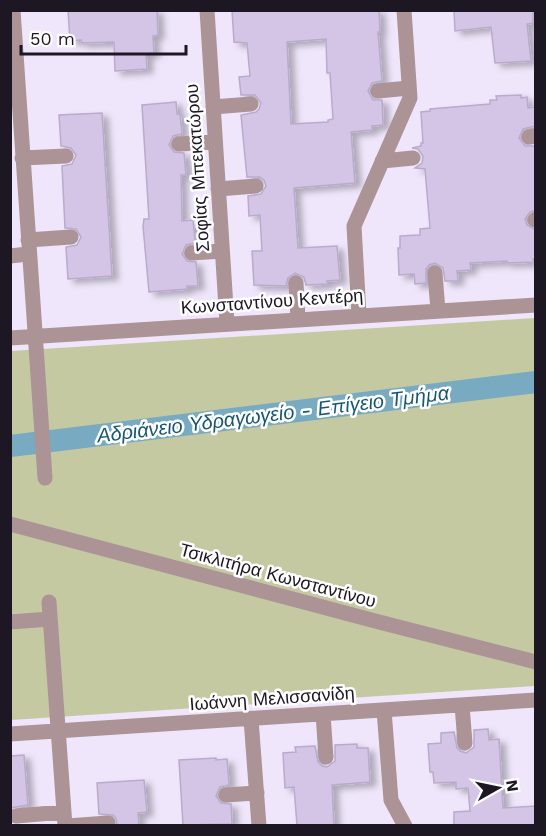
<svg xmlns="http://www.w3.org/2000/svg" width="546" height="836" viewBox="0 0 546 836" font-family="'Work Sans',sans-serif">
  <defs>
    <filter id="shadow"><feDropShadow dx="6" dy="4" stdDeviation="3" flood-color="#0004"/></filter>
  </defs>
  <rect width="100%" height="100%" fill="#efe6fb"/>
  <path fill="#c4c9a2" d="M535,318V686L11,720V351Z"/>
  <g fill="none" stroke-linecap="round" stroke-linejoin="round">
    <path stroke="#78aac1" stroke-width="22" d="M10,446L536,382"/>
  </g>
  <path fill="#d4c5e7" stroke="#b9abcb" stroke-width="1.5" fill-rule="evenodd" filter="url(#shadow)" d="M68,10H157L158,35L153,36L154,53L146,54L147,69L115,71L114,42L82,43L81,40L70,41Z
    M232,10H379L380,32H378L382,81L372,83L368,91L373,100H382L383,125L372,126V130L351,132L355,183L294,188L298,248L337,246L340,280L327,281V284L306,285L304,277L295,273L288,278L286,286L254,285L252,251H262L260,215L249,216L248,196L261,194L266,186L264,180L260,177H247L241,115L256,112L259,109L261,103L255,95H241L239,77L250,76L247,43L234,42ZM326,39L327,73H330L333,119L328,120V122L291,124L287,42Z
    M454,10H533V23L527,24L531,61L495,63L491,27L455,31Z
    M521,95V98L527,97L528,108L536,107V126L523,129L519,138L525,146H536V210L530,212L525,219L527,225L536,230V259H533L534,262L507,263V261L470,263L471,270L457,271L458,281H445L443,268L435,263L429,265L426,269V283L415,284L414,274L399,275L398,248H400V236L420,235V229L430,228L425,169L415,168L422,163L423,156L418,149L412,148L421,146V143H423L421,112L430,111V109L490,104V100H497L496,96Z
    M176,102L177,114H180L182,134L173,136L169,145L174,152L184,153L186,175H181L182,221L193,220L195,240V243L186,245L182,254L187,261L196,262L198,286H187V289L149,292L143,226L144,219H149L142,105Z
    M102,113L112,276L68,279L66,247L77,245L81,237L76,229L65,228L62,166L72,164L76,155L71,148L61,146L59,115Z
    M488,729L489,740L499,739L503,808L536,806V825H454V812L470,811L468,788L456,789V782L434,783L433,772H430L428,744L441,743V733L454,732L457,748L460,751L466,753L474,747V730Z
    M357,744V748H368L370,782L332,785L334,825H297L294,787L285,788L283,753L296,752L295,747L315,746L318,762L322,766L327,767L335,761V745Z
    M24,755L28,805L10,808V756Z
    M216,758V760L227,759L229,785L220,787L216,796L221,803L231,804L232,824L183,825L179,760Z
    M144,780L147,812L138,813L139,825H117L116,818L113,815L99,814L97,783Z"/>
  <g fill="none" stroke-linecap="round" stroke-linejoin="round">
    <path stroke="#ab9396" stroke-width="15" d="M13,10L45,478
      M207,10L227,323
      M378,91L409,88
      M213,107L251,104
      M529,137L536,136
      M179,144L215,142
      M22,158L66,156
      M382,161L413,158
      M218,189L256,186
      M535,220H536
      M28,240L71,237
      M192,253L222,251
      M10,256L28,254
      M435,273L438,311
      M296,283L298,319
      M359,315L354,226L410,98L404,10
      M10,338L536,305
      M10,524L379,622L536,662
      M49,602L65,826
      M10,622L50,619
      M462,705L465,743
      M384,710L391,800L405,826
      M323,714L326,757
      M251,719L259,826
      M10,734L536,700
      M226,795L257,793
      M16,816L64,812
      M67,826L108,823"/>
  </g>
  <g text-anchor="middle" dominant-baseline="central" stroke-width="5" stroke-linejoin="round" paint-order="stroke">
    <g font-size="18" fill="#1c1723" stroke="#fff">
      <text transform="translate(197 168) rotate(-94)">Σοφίας Μπεκατώρου</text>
      <text transform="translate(272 301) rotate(-4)">Κωνσταντίνου Κεντέρη</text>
      <text transform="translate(278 575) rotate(15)">Τσικλιτήρα Κωνσταντίνου</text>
      <text transform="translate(272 698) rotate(-4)">Ιωάννη Μελισσανίδη</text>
    </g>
    <g font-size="20" font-style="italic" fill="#175770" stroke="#fff">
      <text transform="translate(273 414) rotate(-7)">Αδριάνειο Υδραγωγείο - Επίγειο Τμήμα</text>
    </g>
  </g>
  <rect width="546" height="836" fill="none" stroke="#1c1723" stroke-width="24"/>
  <g transform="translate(498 788) rotate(81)" stroke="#ffffff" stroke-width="4.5" paint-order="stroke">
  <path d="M0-4.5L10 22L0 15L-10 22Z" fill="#1c1723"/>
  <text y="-9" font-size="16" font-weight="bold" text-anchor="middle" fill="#1c1723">N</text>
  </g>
  <path d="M21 45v9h165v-9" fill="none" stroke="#1c1723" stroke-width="3"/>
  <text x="30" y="45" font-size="18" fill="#1c1723" stroke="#ffffff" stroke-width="4.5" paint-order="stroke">50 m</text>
</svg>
